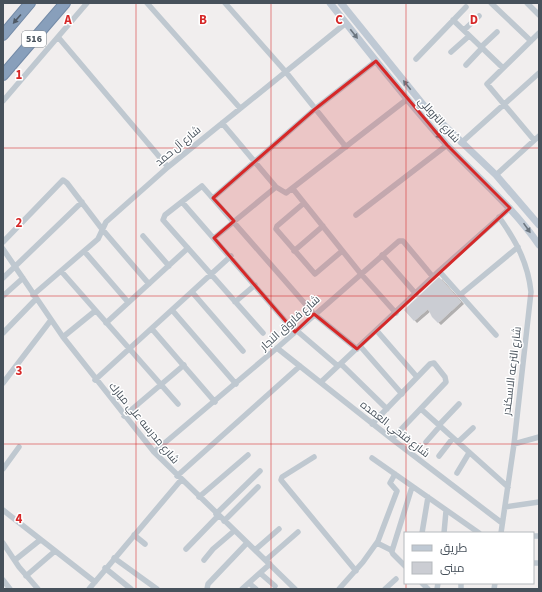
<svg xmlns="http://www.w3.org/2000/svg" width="542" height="592" viewBox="0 0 542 592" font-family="'Source Sans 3',Cairo,sans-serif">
  <defs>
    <filter id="shadow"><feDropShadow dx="3" dy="2" stdDeviation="0" flood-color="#0004"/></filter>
  </defs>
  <rect width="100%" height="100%" fill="#f1eeee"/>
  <path fill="#cbcdd3" filter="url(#shadow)" d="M439,277L461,302L438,323L432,317L428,309L414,321L404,310Z"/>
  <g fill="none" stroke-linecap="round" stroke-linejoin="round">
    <g stroke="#738aa7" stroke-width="12">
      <path id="highway" d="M3,35L30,3
        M3,75L65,3"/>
    </g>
    <path stroke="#bfc8d0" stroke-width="5.5" d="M147,3L240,108
      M225,3L285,71L346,147
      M491,3L531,41
      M527,3L539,15
      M453,20L503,68
      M464,30L479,16
      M58,37L168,167
      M481,47L497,32
      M451,52L469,36
      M416,59L466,7
      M466,65L482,48
      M3,101L87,3
      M222,123L276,187L286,193L406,100
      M534,140L487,84L539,33
      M461,143L539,73
      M496,175L539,136
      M293,189L361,274L396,313
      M213,198L315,109L376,61
      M182,202L295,332
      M304,203L277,226L276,229L315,274L342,251
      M356,215L447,145
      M499,217C516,241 528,263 531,292L514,444L501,533
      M143,236L169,266
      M214,238L276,187
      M3,242L63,180L67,183L102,229L149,284
      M3,249L63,337L154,452L295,589
      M84,251L128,302
      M294,251L323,226
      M382,255L416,294
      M61,271L178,404
      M439,271L496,335
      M3,278L82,202
      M192,292L243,351
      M33,295L98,239L106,222L168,167L346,23
      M460,295L518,247
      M3,296L23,278
      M235,302L255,285
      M172,310L236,384
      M106,323L188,248
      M152,329L215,402
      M296,330L338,366
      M377,331L417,377
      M3,333L36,299
      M263,333L163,220L165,215L202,186L314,314L357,349
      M63,337L95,311
      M360,346L402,394
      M277,348L392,439L502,523
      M341,364L387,409
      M95,380L231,256
      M321,382L439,271L510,208
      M3,383L51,320
      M421,409L508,487
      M124,416L184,365
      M372,424L430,364L434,363L445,377L446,382L392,439
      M439,425L459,404
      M426,442L440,426
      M458,442L473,428
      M514,444L539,437
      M154,452L277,348L399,241H403L433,277
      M439,456L453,438
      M314,457L282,477L281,480L356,571
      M372,458L479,533
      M3,469L19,447
      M457,473L469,453
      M177,476L300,366
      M199,497L248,455
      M505,507L539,502
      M3,510L95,582
      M216,514L260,471
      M224,521L258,487
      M422,533L428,497
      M444,533L446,511
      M134,535L145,544
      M533,536H539
      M3,543L19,567L38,589
      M377,543L391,550L393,554L405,566
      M186,549L218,516
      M255,550L279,529
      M392,551L412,487
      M114,558L157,589
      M15,560L40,540
      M204,560L213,549L234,531
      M266,560L298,532
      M533,563H539
      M105,568L131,589
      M260,573L275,586
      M26,576L55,551
      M3,580L10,589
      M249,583L256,589
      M422,583L428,589
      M89,589L181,480
      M207,589L208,584L247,543
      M242,589L270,564
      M339,589L363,562L378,541L397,491L390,483L395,474
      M385,589L396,579
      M437,589L438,583
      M461,589V583
      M494,589L495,583"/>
    <path stroke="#bfc9d4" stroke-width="7" d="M330,3C368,51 405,99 446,144C478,178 513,207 539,245
      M341,3L425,107L496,175L539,225"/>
    <use href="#highway" stroke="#889fbb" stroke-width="10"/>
  </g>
  <defs><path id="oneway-solid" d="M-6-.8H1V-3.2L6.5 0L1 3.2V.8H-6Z"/></defs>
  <use fill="#4e5965" href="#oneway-solid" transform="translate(17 19) rotate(131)"/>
  <g fill="#6b757f">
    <use href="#oneway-solid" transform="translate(354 34) rotate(52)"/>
    <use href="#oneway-solid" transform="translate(407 85) rotate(-129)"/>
    <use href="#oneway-solid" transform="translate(437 134) rotate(48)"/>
    <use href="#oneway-solid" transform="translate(527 228) rotate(55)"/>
  </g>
  <path fill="#d62828" fill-opacity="0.2" stroke="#d62828" stroke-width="3" stroke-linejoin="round" d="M376,61L447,145L510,208L357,349L314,314L295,332L214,238L234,221L213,198L315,109Z"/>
  <path fill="none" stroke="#d62828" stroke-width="1" stroke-opacity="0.55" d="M136,3V589M271,3V589M406,3V533M3,148H539M3,296H539M3,444H539M406,583V589"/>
  <g text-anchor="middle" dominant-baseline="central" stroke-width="3" stroke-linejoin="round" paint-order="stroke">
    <rect fill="#fff" stroke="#7e858c" stroke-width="1" x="22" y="31" width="24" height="16" rx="3"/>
    <g font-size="10" font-weight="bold" fill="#47515b">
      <text x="34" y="39">516</text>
    </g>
    <g font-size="11" fill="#47515b" stroke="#fff">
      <text transform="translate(439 120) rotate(48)">شارع التروللي</text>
      <text transform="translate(178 146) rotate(-40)">شارع آل حمد</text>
      <text transform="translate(290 323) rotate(-42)">شارع فاروق النجار</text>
      <text transform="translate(512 371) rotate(-83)">شارع الترعه الاسكندر</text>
      <text transform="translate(144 423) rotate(50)">شارع مدرسه علي مبارك</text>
      <text transform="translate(395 429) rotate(38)">شارع فتحي العمده</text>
    </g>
  </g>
  <g font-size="13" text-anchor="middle" font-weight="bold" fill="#d62828" stroke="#fff" stroke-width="3" stroke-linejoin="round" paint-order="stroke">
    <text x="68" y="24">A</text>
    <text x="203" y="24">B</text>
    <text x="339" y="24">C</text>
    <text x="474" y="24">D</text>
    <text x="19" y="79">1</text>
    <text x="19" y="227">2</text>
    <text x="19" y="375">3</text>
    <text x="19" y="523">4</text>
  </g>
  <rect width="542" height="592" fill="none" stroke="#47515b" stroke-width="8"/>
  <rect x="404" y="532" width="130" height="52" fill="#ffffff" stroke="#b5b9bd"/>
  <rect x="412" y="545" width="20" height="6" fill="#bfc9d4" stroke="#b5b9bd"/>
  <text x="440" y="552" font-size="12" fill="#47515b">طريق</text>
  <rect x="412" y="562" width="20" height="12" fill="#cbcdd3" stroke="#b5b9bd"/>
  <text x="440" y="572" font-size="12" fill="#47515b">مبنى</text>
</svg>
